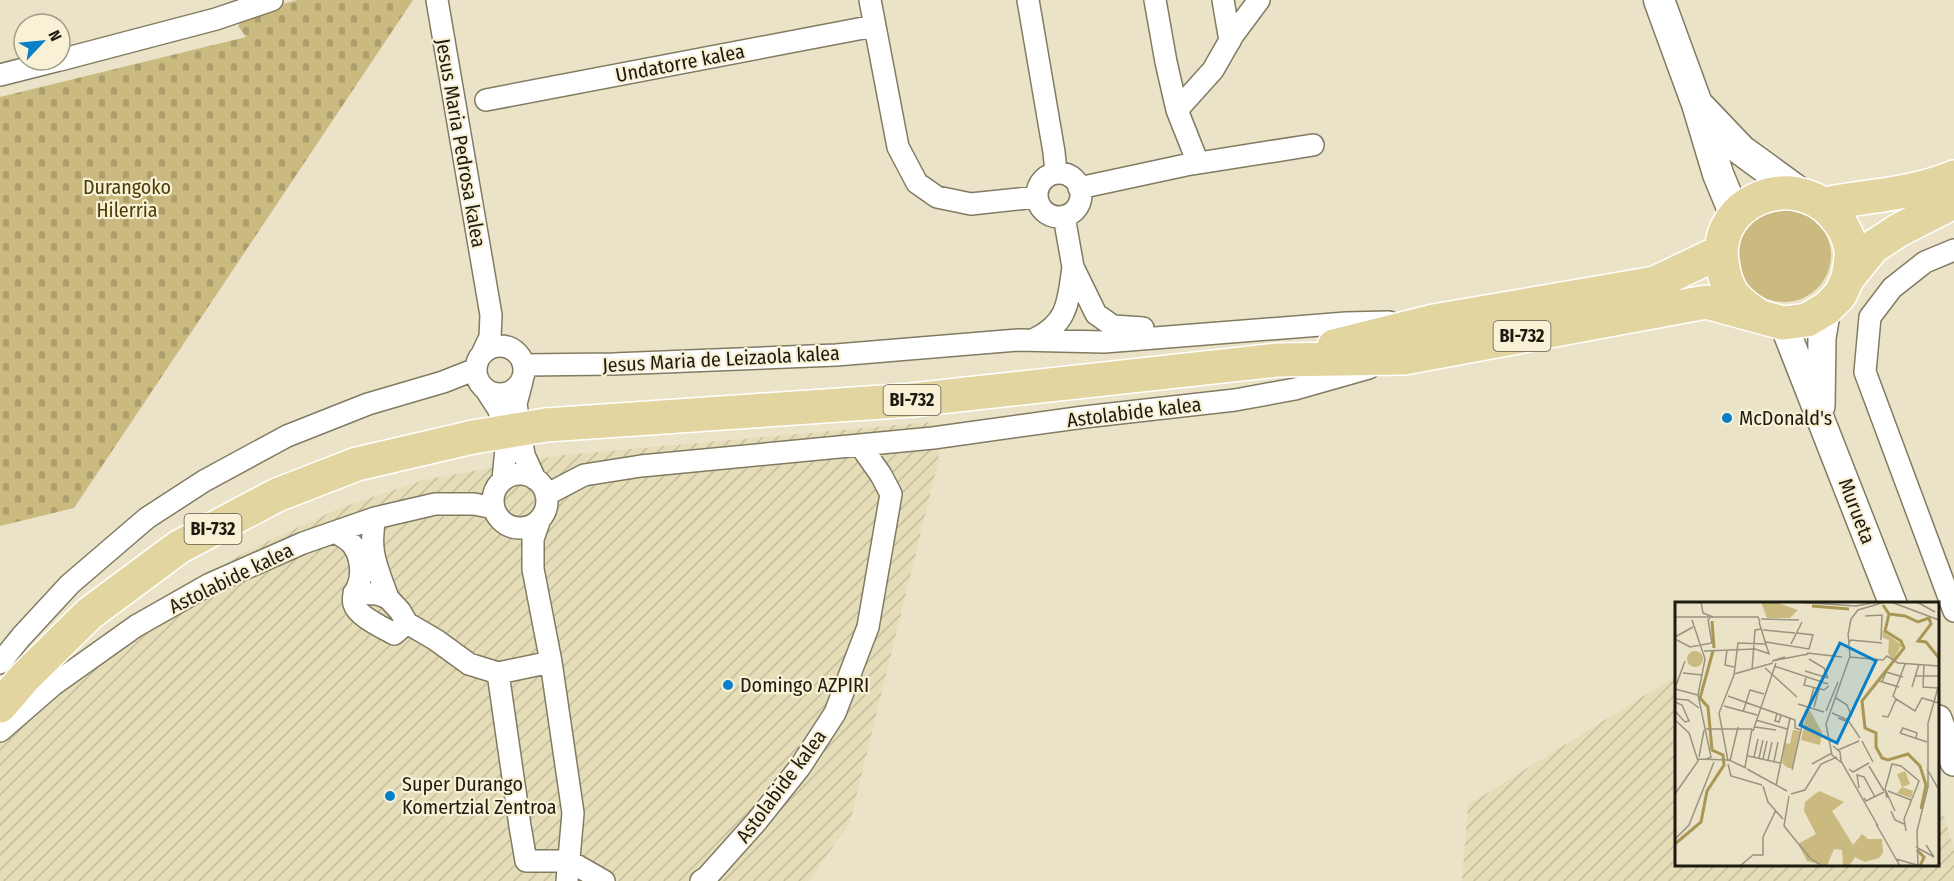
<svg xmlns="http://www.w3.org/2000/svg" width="1954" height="881" viewBox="0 0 1954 881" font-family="'Fira Sans Condensed',sans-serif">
  <defs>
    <pattern id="industrial-furrows" width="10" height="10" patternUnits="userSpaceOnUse" patternTransform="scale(1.5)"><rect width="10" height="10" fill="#e5dcb8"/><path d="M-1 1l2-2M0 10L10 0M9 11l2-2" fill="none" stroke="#c4bc9d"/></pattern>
    <pattern id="cemetery-stones" width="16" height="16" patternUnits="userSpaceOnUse" patternTransform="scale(1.5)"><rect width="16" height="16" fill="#caba7f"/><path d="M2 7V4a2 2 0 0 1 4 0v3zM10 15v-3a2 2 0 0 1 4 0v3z" fill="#ad9f6d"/></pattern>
  </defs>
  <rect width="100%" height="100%" fill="#ebe3c8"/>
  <path fill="url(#industrial-furrows)" d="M931,422L939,458L850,822L809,881H0V743L61,667L155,605L247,551L340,508L424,480L555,456Z
    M1676,676V864H1938V800L1954,848V881H1462L1468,805Z"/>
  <path fill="#caba7f" d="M1737 255a47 47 0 1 1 94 0a47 47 0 1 1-94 0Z"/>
  <path fill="url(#cemetery-stones)" d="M297,0H413L74,508L0,526V97L246,37L238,26L245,15Z"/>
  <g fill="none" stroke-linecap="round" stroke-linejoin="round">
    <g stroke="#817b62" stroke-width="24">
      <path id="minor" d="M437,0L491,315L490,337L482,354
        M870,0L898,147L917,183L937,197L971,204L1037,197
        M1028,0L1054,152L1056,173
        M1155,0L1166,62L1177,110L1198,163
        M1223,0L1230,41
        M60,60L216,19L272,0
        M0,75L59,60
        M486,100L874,26
        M1177,110L1213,70L1233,35L1259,0
        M1037 195a22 22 0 1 1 44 0a22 22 0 1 1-44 0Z
        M1079,188L1186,165L1313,145
        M1064,216L1073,267L1096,314L1113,326L1143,328
        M1954,250L1925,262L1892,288L1870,317L1865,372L1954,611
        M1035,339C1069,322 1068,301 1073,267
        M476 370a24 24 0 1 1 48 0a24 24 0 1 1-48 0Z
        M524,365L613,364L836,355L1018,340L1104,342L1346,323L1389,322
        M522,381L516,404L524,455L535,479
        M486,390L499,410L506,448L503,480
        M493 501a27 27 0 1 1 54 0a27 27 0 1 1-54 0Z
        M546,495L584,475L641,466L933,438L1084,417L1235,400L1295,389L1369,368
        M375,518C368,552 377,567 388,598
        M540,519L533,539V569L551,662L573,813L567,881
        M335,532C340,535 346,538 350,542C361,552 363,574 358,586C355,592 352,597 354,604C357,616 384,628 394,634L407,623
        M354,593L377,594L388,598L400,611L407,623L436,640L469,664L498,673L551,662
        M0,663L21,637L70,584L147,518L204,481L287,436L368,404L443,382L476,369
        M498,673L520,826L526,861H569L604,881
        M0,731L53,685L136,626L210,584L303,543L375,518L435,504H474L494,508
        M701,881L707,877L757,821L800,767L835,713L868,627L891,494L881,475L860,445"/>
    </g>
    <g stroke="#817b62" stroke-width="30">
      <path id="tertiary" d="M1783,323L1893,604
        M1821,406L1822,338L1827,308
        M1938,719L1954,762"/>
    </g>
    <g stroke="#817b62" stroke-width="33">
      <path id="secondary" d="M1659,0L1697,104L1718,174L1735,215
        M1701,108L1741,150L1800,193"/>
    </g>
    <g stroke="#fff" stroke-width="36">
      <path id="primary" d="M1825,204C1869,195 1911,195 1954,177
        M1759,316C1735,301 1726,291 1722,262C1713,201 1793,169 1833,214C1842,224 1849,236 1851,250C1852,259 1849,269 1848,278
        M1334,346L1434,321L1655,283L1720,252
        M546,425L912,400L1277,360L1404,358L1706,302L1783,323L1807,320L1827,308L1840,295L1848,278L1873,247L1899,230L1954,202
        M0,706L25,677L90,613L179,547L277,495L357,464L473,437"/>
    </g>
    <use href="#minor" stroke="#fff" stroke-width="21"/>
    <use href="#tertiary" stroke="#fff" stroke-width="27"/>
    <use href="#secondary" stroke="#fff" stroke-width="30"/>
    <use href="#primary" stroke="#e3d5a0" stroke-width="33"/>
    <g stroke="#fff" stroke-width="36" stroke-linecap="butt">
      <path id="primary-bridge" d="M473,437L546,425"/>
    </g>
    <use href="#primary-bridge" stroke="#e3d5a0" stroke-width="33"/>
  </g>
  <g fill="#0780c9" stroke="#f8f1d5" stroke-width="2">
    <circle cx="1727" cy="418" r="6"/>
    <circle cx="728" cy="685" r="6"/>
    <circle cx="390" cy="796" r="6"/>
  </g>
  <g text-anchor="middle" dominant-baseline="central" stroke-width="4.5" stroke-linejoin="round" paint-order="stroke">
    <g fill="#f8f1d5" stroke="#5f5b4c" stroke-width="1.5">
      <rect x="1493.5" y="321" width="57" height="30" rx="4.5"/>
      <rect x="883.5" y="385" width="57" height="30" rx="4.5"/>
      <rect x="184.5" y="514" width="57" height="30" rx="4.5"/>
    </g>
    <g font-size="18" font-weight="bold" fill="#1e1b11">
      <text x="1522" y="336">BI-732</text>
      <text x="912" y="400">BI-732</text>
      <text x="213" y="529">BI-732</text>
    </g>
    <g font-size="20" fill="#1e1b11" stroke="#f8f1d5">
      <text transform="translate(680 63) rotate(-11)">Undatorre kalea</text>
      <text transform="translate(461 143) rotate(80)">Jesus Maria Pedrosa kalea</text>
      <text transform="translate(721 359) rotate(-3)">Jesus Maria de Leizaola kalea</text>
      <text transform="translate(1134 412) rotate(-7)">Astolabide kalea</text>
      <text transform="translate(1857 511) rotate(69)">Murueta</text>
      <text transform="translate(231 578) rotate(-26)">Astolabide kalea</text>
      <text transform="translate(781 786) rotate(-53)">Astolabide kalea</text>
    </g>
    <g font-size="20" fill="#4b3e05" stroke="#f8f1d5">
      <text x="127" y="187">Durangoko<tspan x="127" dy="23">Hilerria</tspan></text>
    </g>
    <g font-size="20" fill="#1e1b11" stroke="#f8f1d5" text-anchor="start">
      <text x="1739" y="418">McDonald's</text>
      <text x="740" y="685">Domingo AZPIRI</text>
      <text x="402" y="784">Super Durango<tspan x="402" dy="23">Komertzial Zentroa</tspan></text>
    </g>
  </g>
  <g transform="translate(1675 602)">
    <rect width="264" height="264" fill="#ebe3c8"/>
    <path d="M86,0H100L123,8L115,16H92ZM207,29L227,43L217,59L213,51L214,38L208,36ZM230,169L235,182L227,185L238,189L236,196L222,191L227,185L222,172Z" fill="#caba7f"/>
    <path d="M144,189L169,200L157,209L178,243L187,232L193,237H207L208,251L204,256L190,260L180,255L174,264H168L167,248L159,247L152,264L132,259L123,242L141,232L129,209L130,200Z" fill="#caba7f"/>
    <path d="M133,105L147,130L145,143L126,138Z" fill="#caba7f"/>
    <path d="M12 57a8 8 0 1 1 16 0a8 8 0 1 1-16 0ZM118,128L125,129L117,166H113L107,161L110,141L115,142Z" fill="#caba7f"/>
    <path fill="none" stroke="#a99753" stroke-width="3" d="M208,3L214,12L210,29L226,39L229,46L187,99L190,126L201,131V145L207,156L213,158L233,152L245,164L251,183L246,207M137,4L174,7M214,12L230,14L243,20L254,16L256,22L243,39L251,40L264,56M37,19L39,46M0,242L26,220L32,189L49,163L48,153L37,148L33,105L25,96L38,49M242,248L249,255L245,264"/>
    <path fill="none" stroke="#99937f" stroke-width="1.5" d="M26,0L28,11L38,15M121,0L181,4L202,0M216,0L264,18M242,0L260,10M190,14L207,13L206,38M0,15H83L85,20M86,17L124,18M17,18L30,57L23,93L36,155L30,158M84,20L94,52M88,28L120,31M173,33L176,17L183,8L210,0M0,35L18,25M0,37L15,45L37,41L33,18L35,16M91,40L134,47L138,33L122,31M116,42L127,20M173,42L176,38L207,41M52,48L50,63L59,65M29,49L80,47L95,52M132,51L167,55M110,55L97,59L133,52L129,53M175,55L208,58L212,54L223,61L264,64M134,57L149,66L153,76M249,63L248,85L263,86M99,64L153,82M90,66L122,95M77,68L80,28L87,27M130,69L153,76M8,71L28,73M59,72L98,61M240,74H264M131,76L129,83L149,88L154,84M204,79L224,85M207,80L211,70L228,75M237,85L244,62M0,86L10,59M0,87L23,93M53,94L120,118V126L126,128L131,108M161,96L172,103L176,113L171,119L163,116M0,97L13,98L24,106M221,97L240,109L247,96L264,101M221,97L218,94L230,62M0,100L7,103L14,119L10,120L0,109M123,102L149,110M134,103L139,85M49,104L82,113M139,105L144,87M151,109L163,80M68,110L75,88L89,92M102,111L100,119L104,120L106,113M157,111L173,118L185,136M207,114L213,115L221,97M0,118L14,131L23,159L0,192M81,118L112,127M80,125L101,128M31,127H77M78,129L101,61M225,131L252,140M225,131L228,126L242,131L241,136M187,139L198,160M158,144L165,150L166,159L203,224M163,148L184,139M73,154L105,161M24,155L29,128M79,155L83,137M84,156L88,138M22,157L54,158L71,166M88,157L92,139M93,158L97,140M53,159L44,111L59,73L63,41L91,42M55,159L63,125M99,159L103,140M167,161L157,153L151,122L175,54L173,31M53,162L56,174L87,183M137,162L157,151M194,164L209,189M70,165L77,127M72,167L112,189M174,167L178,170L194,161M252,167L264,188M117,168L126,128M88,184L93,200L108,217M101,184L115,116M184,186L182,173L189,175L200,195M210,187L217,162L226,164L244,179L229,217L231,229M213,189L236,198M116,192L130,188L146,162L162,155M114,194L109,224L135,256L147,264M189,196L191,199L209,190M212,196L210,187L220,209M216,209L220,218L229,222M201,222L225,264M0,237L14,223L39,160M241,245L259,255L251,243M221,257L242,263M65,264L78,253H88V235L101,208M243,264L242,229L253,185V121L264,82"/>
    <path fill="#0780c9" fill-opacity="0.15" stroke="#0780c9" stroke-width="3" d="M165,41L201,59L162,141L125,123Z"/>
    <rect width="264" height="264" fill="none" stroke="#1e1b11" stroke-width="3"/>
  </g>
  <g transform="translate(42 42) rotate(64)"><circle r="28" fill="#f8f1d5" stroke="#a19b87" stroke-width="1.5"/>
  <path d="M0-4.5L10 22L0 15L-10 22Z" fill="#0780c9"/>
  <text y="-9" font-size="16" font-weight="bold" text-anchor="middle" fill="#1e1b11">N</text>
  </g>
</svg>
